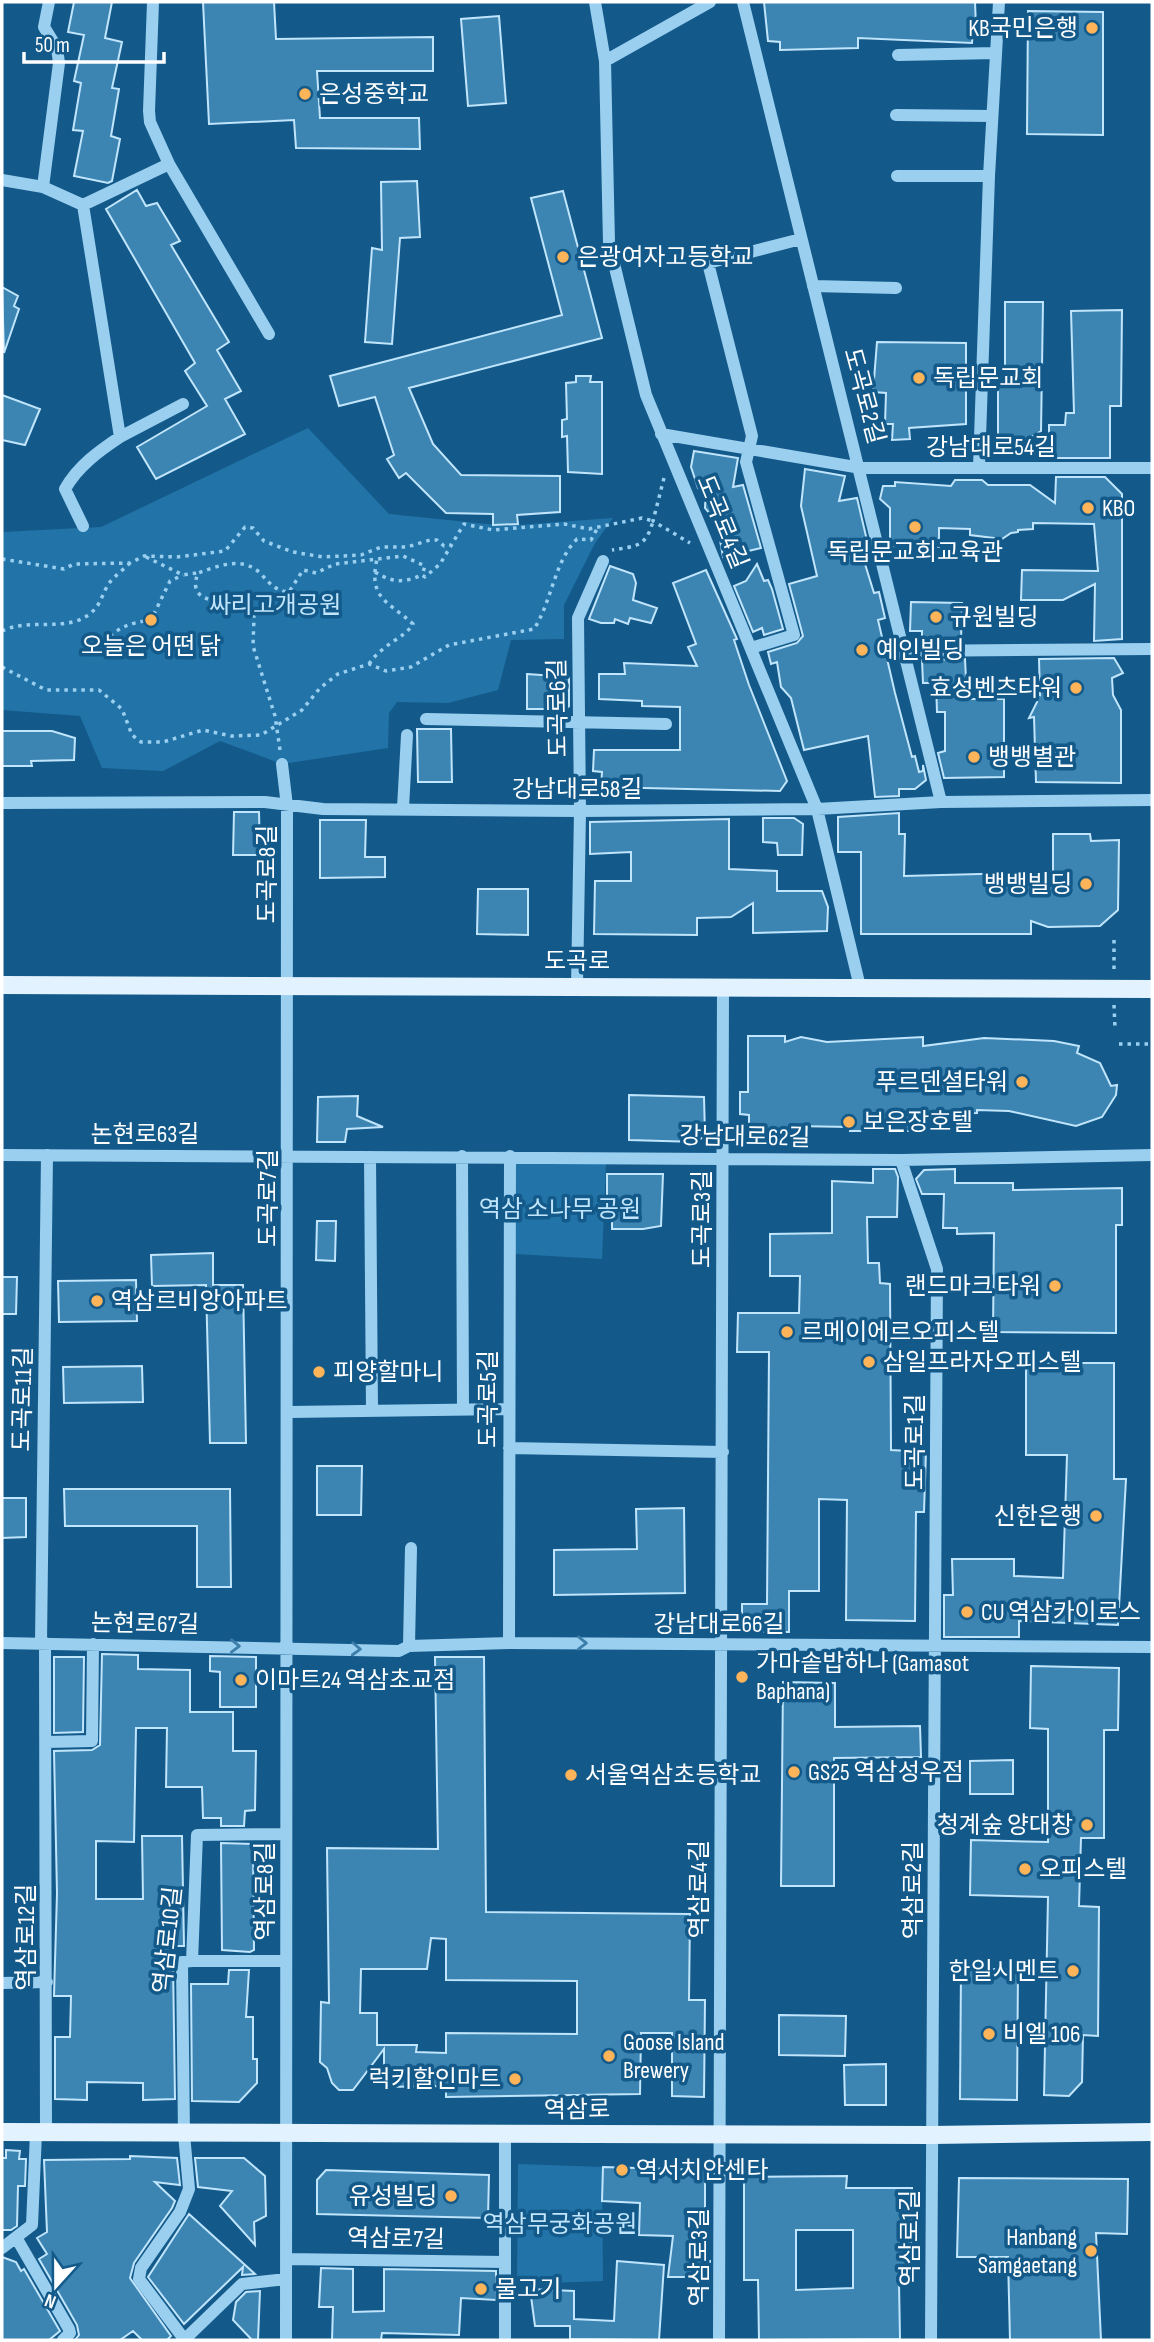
<svg xmlns="http://www.w3.org/2000/svg" width="1154" height="2342" viewBox="0 0 1154 2342" font-family="'Sofia Sans Condensed','Noto Sans KR',sans-serif">
  <rect width="100%" height="100%" fill="#135a8a"/>
  <path fill="#2274a8" d="M308,428L389,514L506,526L613,518L595,543L564,605V639L511,640L498,690L448,703L397,702L389,713L388,748L282,764L220,741L163,771L102,768L80,716L2,710V532L101,527Z
    M516,1161L606,1163L602,1259L515,1254Z
    M518,2164L602,2167L603,2281L517,2284Z"/>
  <path fill="#3c85b3" stroke="#c0e5fc" stroke-width="2" fill-rule="evenodd" d="M74,2H112L105,38L122,42L112,88L119,89L111,136L120,139L112,181L108,183L74,176L83,131L73,130L81,83L74,81L84,35L68,32Z
    M203,2H274L276,39L433,37V71H317L320,118H419L420,149L296,148L294,120L209,124Z
    M764,2H975L976,27H973L972,43L858,38V48L780,50V42L768,41Z
    M1028,11L1103,12V135L1027,134Z
    M499,16L506,103L468,106L461,19Z
    M417,181L420,237L400,238L392,344L365,342L372,248L382,250L381,182Z
    M137,190L146,206L157,203L180,241L171,245L229,342L217,350L241,391L225,399L245,434L156,479L137,447L207,406L185,371L195,363L106,209Z
    M563,191L602,338L409,388L433,444L461,475L560,476V512L517,515L518,524L493,525V514L446,513L406,473L399,478L387,459L394,455L375,397L339,406L330,376L562,315L531,198Z
    M2,287L18,296L14,306L19,309L4,353Z
    M1005,302H1043L1041,431L1019,445L998,444V387H1005Z
    M1122,310L1121,406H1110V458H1049V425H1065L1066,413H1074L1071,311Z
    M877,342L966,343V424L909,428L910,439L892,440L893,424H885L886,393L873,392Z
    M576,376H591L590,382H602V474L568,472L567,436L562,437V420L567,419L566,383L576,382Z
    M2,395L40,409L25,445L2,440Z
    M694,451L738,458L733,487L743,485L761,548L723,557L717,523L705,508L706,486L698,488L691,467Z
    M805,469L845,476L839,501L857,498L869,549L861,551L874,593L879,592L885,618L878,620L895,693L912,757L915,756L919,772L923,771V765L926,780L915,789H899V796L875,797L868,736L804,750L791,698L781,687L777,662L771,664L768,652L797,643L803,636L789,584L817,576L801,506Z
    M1056,477H1105L1122,494V639L1094,641L1095,584L1063,600H1021L1022,570L1098,571L1094,524L1033,523V529L1018,530V532L1011,533L1002,539L970,535V529L939,528V547L890,546V508L880,499L883,486H895V482L951,486L955,480H982L988,485H1030L1055,503Z
    M757,564L764,581L768,580L772,589L783,629L764,635L762,628L753,632L734,586L746,581Z
    M610,566L633,574L636,583L633,600L657,608L651,623L630,618L628,624L615,619L614,623H601L589,619Z
    M706,570L737,639L734,640L749,685L787,781L780,791L601,787L602,772L593,771L594,750H680V707L642,706V701L599,699V674H625L624,663L697,666L688,647L696,644L673,583Z
    M911,602L962,603L961,642H922V631H910Z
    M1114,658L1123,673L1112,678L1113,695L1121,710V783L1036,782L1034,717L1029,718L1037,702V694L1040,695L1039,659Z
    M965,659L967,699H1004V777L944,778L938,753L945,751V712H937L936,683H923L922,660Z
    M527,674L569,677V706L566,709H527Z
    M417,729H451L452,782H418Z
    M2,731H52L75,738L74,760L31,761L32,766H2Z
    M234,812H259L260,855H233Z
    M899,813V834H905L904,876L1053,872V834H1090L1091,841L1119,840L1118,910L1100,926L1048,927L1031,921V934H861V852H838V817Z
    M763,818H794L803,824L802,855H778L777,843L763,842Z
    M729,819V869L777,871V891H822L828,907L827,931L753,933V903L731,917L697,918V935L594,934L595,881H631V852L590,854V822Z
    M320,820H366L365,857H385V877L320,878Z
    M478,889H528V935L477,934Z
    M748,1036H785V1042L801,1037L827,1042L923,1037V1046L984,1038L1054,1041L1079,1046L1077,1053L1100,1063L1111,1086L1117,1085L1116,1095L1102,1117L1076,1126L1009,1111L977,1110V1113L924,1114L925,1131H850V1127L794,1126V1135L749,1133V1115L740,1114V1092H748Z
    M629,1095L704,1097L705,1135L697,1142L629,1140Z
    M358,1096L357,1116L383,1127L347,1129L345,1142H317L318,1097Z
    M873,1169H895L898,1177L897,1217H867L868,1263H879L880,1283L890,1284L891,1450L926,1452L924,1512H916L915,1621L846,1620L847,1500L819,1499V1591H789V1632L742,1631V1604H767L769,1352H737L738,1313H799L800,1276H770V1234L832,1233V1181L873,1183Z
    M955,1169V1183H1013V1190L1122,1188V1225H1116V1333L993,1332L994,1233L957,1234V1228H943L944,1194H922L916,1179L924,1170Z
    M607,1174H663L661,1226L643,1229H612V1200L607,1201Z
    M317,1221H336L335,1261L316,1260Z
    M213,1253V1285H243L246,1443H210L206,1285L152,1286L151,1255Z
    M2,1277H17L16,1314H2Z
    M136,1280L137,1321L59,1322L58,1281Z
    M1026,1363H1114V1479H1126L1118,1625L1019,1621V1637H944V1595H953L952,1559H1014V1576L1063,1578L1067,1455H1026Z
    M142,1366L143,1402L64,1403L63,1367Z
    M317,1466H362L361,1515H317Z
    M64,1489H230L231,1587H197V1526H65Z
    M2,1498H26V1537L2,1538Z
    M684,1508L685,1593L554,1595V1550L637,1549L636,1509Z
    M102,1654L138,1655V1669L190,1670V1712H233V1751H256L255,1810L245,1811L244,1826H221V1818H203L202,1787H166L167,1728H136L134,1842L96,1841V1899H143L142,1836H182L184,1946H175L173,1962L175,2099L143,2100V2083L87,2082V2100L55,2099V2037H70L71,1996H54L57,1893L54,1751L92,1750L100,1745Z
    M210,1656L256,1657V1707H220V1672L210,1671Z
    M54,1657H84L83,1732L54,1733Z
    M435,1657H484L486,1912L690,1914L689,2000H705L704,2097L672,2096V2033H641L640,2094L446,2097V2086L384,2087V2049L353,2090H339L332,2083L327,2068L320,2062L321,2002L329,2003L327,1848L438,1849ZM431,1938L446,1939V1980L577,1981V2034L446,2033V2053L416,2052L417,2045H377V2013H360L361,1969H427Z
    M1031,1666L1119,1668L1118,1730H1104V1838H1081L1079,1906L1099,1907L1098,2036L1083,2035L1082,2082L1069,2096L1044,2095L1048,1897L970,1895L971,1840L1048,1842V1729L1030,1728Z
    M783,1682L835,1683V1727L920,1726L921,1757L834,1758V1886H781Z
    M1013,1760V1794H970V1761Z
    M221,1843L253,1844L254,1950L250,1952L222,1950Z
    M961,1969H1018L1017,2100L960,2099Z
    M229,1970H249L246,2017H253V2059H257V2083L239,2102L192,2101L191,1984H228Z
    M779,2015L846,2016L845,2056L779,2055Z
    M886,2064V2105H845L844,2065Z
    M6,2150L20,2151L19,2159H26L25,2186H18L17,2226L11,2230H2V2158H6Z
    M130,2156L177,2158L180,2185L155,2182L175,2201L172,2208L134,2263L130,2278L171,2336L167,2340H142L133,2331L120,2340H75L79,2335L77,2325L39,2259L47,2254L37,2238L47,2232L44,2160L130,2159Z
    M195,2158H244L265,2176L266,2216L254,2222L255,2245L220,2206L232,2191L198,2187Z
    M603,2167L705,2170V2261H710V2277H668L673,2236L639,2235L640,2203L602,2201Z
    M326,2170L489,2175L488,2218L317,2214V2180Z
    M847,2176L846,2188H912V2282H899L900,2339L759,2340L758,2280H744V2177ZM796,2230H853V2288L796,2290Z
    M959,2178L1128,2179L1127,2234L1096,2233L1101,2340H1010L1008,2257H957Z
    M189,2214L255,2274L242,2275L243,2267L184,2324L148,2277Z
    M2,2257L16,2262L21,2271L24,2269L60,2331L49,2340H2Z
    M617,2261L664,2265L659,2340L570,2339V2326H535L530,2289L574,2291V2319L614,2321Z
    M321,2268L353,2269V2312L384,2311V2269L496,2271V2300L461,2298L459,2335L382,2333L381,2340H332L333,2307H319Z
    M260,2291L258,2340H252L233,2320L236,2302L246,2292Z"/>
  <g fill="none" stroke-linecap="round" stroke-linejoin="round">
    <path stroke="#9acff0" stroke-width="3.5" stroke-dasharray="3.5 5" stroke-linecap="butt" d="M664,478L653,521L690,543
      M146,557L183,575L197,573
      M2,559L64,569L74,564L130,563L144,556L177,557L225,551L245,527L253,528L264,541L293,552L323,557L361,555L381,547H407L430,540H437L444,546L451,545
      M375,572C393,583 403,583 422,575
      M2,631C29,617 70,634 93,611C101,604 103,591 110,582C116,575 124,569 130,563
      M104,642C118,627 130,623 151,620L170,581L183,575
      M369,664C381,645 406,637 413,624C388,601 368,599 377,559
      M2,667L46,690H99L122,709L132,735L141,742H163L203,730L231,736L261,735L302,710L320,688L338,674L369,664L386,671L411,667L449,645L534,629C552,601 554,562 577,539L591,540L598,527
      M280,750L275,716L253,646L254,617C240,594 183,612 198,573C218,566 244,555 262,575C270,584 276,591 289,592L303,570L316,573L335,564L403,556L425,566L422,575L425,577L440,564L464,524L493,530L564,524L589,529L642,518L653,521C646,547 637,546 612,550
      M1114,940V973
      M1114,1005L1115,1028
      M1119,1044H1152"/>
    <path stroke="#9acff0" stroke-width="12" d="M153,2L149,111L150,122L169,164
      M595,2L605,61L609,243L646,395L817,809L860,987
      M743,2L941,802
      M898,55L996,53
      M605,61L710,2
      M896,115L991,116
      M897,176H989
      M2,180L43,187L83,205L120,437C99,451 78,466 65,489L83,526
      M43,187L59,63L57,48L44,27L49,2
      M83,205L169,164L269,334
      M813,286L896,288
      M661,434L861,468H1152
      M120,437L183,404
      M979,467L989,176L999,2
      M751,648L794,635L746,462L752,436L708,263L801,239
      M905,651L1152,649
      M426,719L666,724
      M282,764L287,806L286,2340
      M2,803L265,802L323,809L580,811L817,809L941,802L1152,800
      M403,808L407,735
      M577,985L580,811L578,618L603,561
      M2,1155L901,1160L1152,1155
      M462,1156L463,1410
      M370,1157L372,1411
      M901,1160L937,1269L931,2340
      M289,1412L507,1409
      M509,1448L723,1452
      M2,1643L399,1651L409,1646L509,1643L1152,1647
      M41,1643L47,1155
      M45,1643L46,2132
      M509,1643L510,1156
      M409,1646L411,1548
      M47,1742L92,1741L93,1644
      M192,1961H285
      M2,1983L47,1982
      M17,2239L69,2329L70,2333L63,2340
      M2,2248L32,2225L36,2133
      M286,2259L505,2262
      M184,2339L139,2279L141,2268L180,2212L189,2189L184,2134L182,1962L192,1961L197,1835L286,1834
      M184,2340L242,2284L286,2279
      M505,2340V2135
      M719,2340L723,987"/>
    <path stroke="#e3f2ff" stroke-width="18" d="M2,985L1152,989
      M2,2132L932,2135L1152,2132"/>
  </g>
  <defs><path id="oneway-chevron" d="M-2-3.5L2.5 0L-2 3.5" fill="none" stroke-width="1.6" stroke-linecap="round" stroke-linejoin="round" transform="scale(1.75)"/></defs>
  <g stroke="#3c7da9">
    <use href="#oneway-chevron" transform="translate(582 1643) rotate(1)"/>
    <use href="#oneway-chevron" transform="translate(235 1646) rotate(1)"/>
    <use href="#oneway-chevron" transform="translate(356 1649) rotate(2)"/>
  </g>
  <g fill="#ffb459" stroke="#135a8a" stroke-width="2.5">
    <circle cx="1092" cy="28" r="7"/>
    <circle cx="305" cy="94" r="7"/>
    <circle cx="563" cy="257" r="7"/>
    <circle cx="919" cy="378" r="7"/>
    <circle cx="1088" cy="508" r="7"/>
    <circle cx="915" cy="527" r="7"/>
    <circle cx="936" cy="617" r="7"/>
    <circle cx="151" cy="620" r="7"/>
    <circle cx="862" cy="650" r="7"/>
    <circle cx="1076" cy="688" r="7"/>
    <circle cx="974" cy="757" r="7"/>
    <circle cx="1086" cy="884" r="7"/>
    <circle cx="1022" cy="1082" r="7"/>
    <circle cx="849" cy="1122" r="7"/>
    <circle cx="1055" cy="1286" r="7"/>
    <circle cx="97" cy="1301" r="7"/>
    <circle cx="787" cy="1332" r="7"/>
    <circle cx="869" cy="1362" r="7"/>
    <circle cx="319" cy="1372" r="7"/>
    <circle cx="1096" cy="1516" r="7"/>
    <circle cx="967" cy="1612" r="7"/>
    <circle cx="742" cy="1677" r="7"/>
    <circle cx="241" cy="1680" r="7"/>
    <circle cx="794" cy="1772" r="7"/>
    <circle cx="571" cy="1775" r="7"/>
    <circle cx="1087" cy="1825" r="7"/>
    <circle cx="1025" cy="1869" r="7"/>
    <circle cx="1073" cy="1971" r="7"/>
    <circle cx="989" cy="2034" r="7"/>
    <circle cx="609" cy="2056" r="7"/>
    <circle cx="515" cy="2079" r="7"/>
    <circle cx="622" cy="2170" r="7"/>
    <circle cx="451" cy="2196" r="7"/>
    <circle cx="1091" cy="2251" r="7"/>
    <circle cx="481" cy="2289" r="7"/>
  </g>
  <g text-anchor="middle" dominant-baseline="central" stroke-width="7" stroke-linejoin="round" paint-order="stroke">
    <g font-size="24" fill="#fff" stroke="#135a8a" text-anchor="start">
      <text x="1078" y="28" text-anchor="end">KB국민은행</text>
      <text x="319" y="94">은성중학교</text>
      <text x="577" y="257">은광여자고등학교</text>
      <text x="933" y="378">독립문교회</text>
      <text x="1102" y="508">KBO</text>
      <text x="915" y="552" text-anchor="middle">독립문교회교육관</text>
      <text x="950" y="617">규원빌딩</text>
      <text x="151" y="646" text-anchor="middle">오늘은 어떤 닭</text>
      <text x="876" y="650">예인빌딩</text>
      <text x="1062" y="688" text-anchor="end">효성벤츠타워</text>
      <text x="988" y="757">뱅뱅별관</text>
      <text x="1072" y="884" text-anchor="end">뱅뱅빌딩</text>
      <text x="1008" y="1082" text-anchor="end">푸르덴셜타워</text>
      <text x="863" y="1122">보은장호텔</text>
      <text x="1041" y="1286" text-anchor="end">랜드마크 타워</text>
      <text x="111" y="1301">역삼르비앙아파트</text>
      <text x="801" y="1332">르메이에르오피스텔</text>
      <text x="883" y="1362">삼일프라자오피스텔</text>
      <text x="333" y="1372">피양할마니</text>
      <text x="1082" y="1516" text-anchor="end">신한은행</text>
      <text x="981" y="1612">CU 역삼카이로스</text>
      <text x="756" y="1663">가마솥밥하나 (Gamasot<tspan x="756" dy="28">Baphana)</tspan></text>
      <text x="255" y="1680">이마트24 역삼초교점</text>
      <text x="808" y="1772">GS25 역삼성우점</text>
      <text x="585" y="1775">서울역삼초등학교</text>
      <text x="1073" y="1825" text-anchor="end">청계숲 양대창</text>
      <text x="1039" y="1869">오피스텔</text>
      <text x="1059" y="1971" text-anchor="end">한일시멘트</text>
      <text x="1003" y="2034">비엘 106</text>
      <text x="623" y="2042">Goose Island<tspan x="623" dy="28">Brewery</tspan></text>
      <text x="501" y="2079" text-anchor="end">럭키할인마트</text>
      <text x="636" y="2170">역서치안센타</text>
      <text x="437" y="2196" text-anchor="end">유성빌딩</text>
      <text x="1077" y="2237" text-anchor="end">Hanbang<tspan x="1077" dy="28">Samgaetang</tspan></text>
      <text x="495" y="2289">물고기</text>
    </g>
    <g font-size="24" fill="#fff" stroke="#135a8a">
      <text transform="translate(864 396) rotate(75)">도곡로2길</text>
      <text x="991" y="447">강남대로54길</text>
      <text transform="translate(722 522) rotate(68)">도곡로4길</text>
      <text transform="translate(558 708) rotate(-91)">도곡로6길</text>
      <text x="577" y="789">강남대로58길</text>
      <text transform="translate(267 874) rotate(-90)">도곡로8길</text>
      <text x="577" y="961">도곡로</text>
      <text x="145" y="1134">논현로63길</text>
      <text transform="translate(745 1137) rotate(1)">강남대로62길</text>
      <text transform="translate(268 1198) rotate(-90)">도곡로7길</text>
      <text transform="translate(702 1219) rotate(-90)">도곡로3길</text>
      <text transform="translate(23 1399) rotate(-89)">도곡로11길</text>
      <text transform="translate(488 1399) rotate(-90)">도곡로5길</text>
      <text transform="translate(915 1442) rotate(-90)">도곡로1길</text>
      <text transform="translate(145 1624) rotate(1)">논현로67길</text>
      <text x="719" y="1624">강남대로66길</text>
      <text transform="translate(699 1889) rotate(-90)">역삼로4길</text>
      <text transform="translate(913 1890) rotate(-90)">역삼로2길</text>
      <text transform="translate(265 1891) rotate(-90)">역삼로8길</text>
      <text transform="translate(26 1937) rotate(-90)">역삼로12길</text>
      <text transform="translate(168 1940) rotate(-84)">역삼로10길</text>
      <text transform="translate(577 2110) rotate(-1)">역삼로</text>
      <text transform="translate(910 2238) rotate(-90)">역삼로1길</text>
      <text transform="translate(396 2239) rotate(1)">역삼로7길</text>
      <text transform="translate(699 2257) rotate(-90)">역삼로3길</text>
    </g>
    <g font-size="24" fill="#c0e5fc" stroke="#135a8a">
      <text x="275" y="605">싸리고개공원</text>
      <text x="560" y="1209">역삼 소나무 공원</text>
      <text x="560" y="2224">역삼무궁화공원</text>
    </g>
  </g>
  <rect width="1154" height="2342" fill="none" stroke="#ffffff" stroke-width="7"/>
  <g transform="translate(56 2286) rotate(201)" stroke="#135a8a" stroke-width="5" paint-order="stroke">
  <path d="M0-5L12 26L0 18L-12 26Z" fill="#ffffff"/>
  <text y="-10" font-size="19" font-weight="bold" text-anchor="middle" fill="#ffffff">N</text>
  </g>
  <path d="M24 52v10h140v-10" fill="none" stroke="#ffffff" stroke-width="3.5"/>
  <text x="35" y="52" font-size="21" fill="#ffffff" stroke="#135a8a" stroke-width="5" paint-order="stroke">50 m</text>
</svg>
